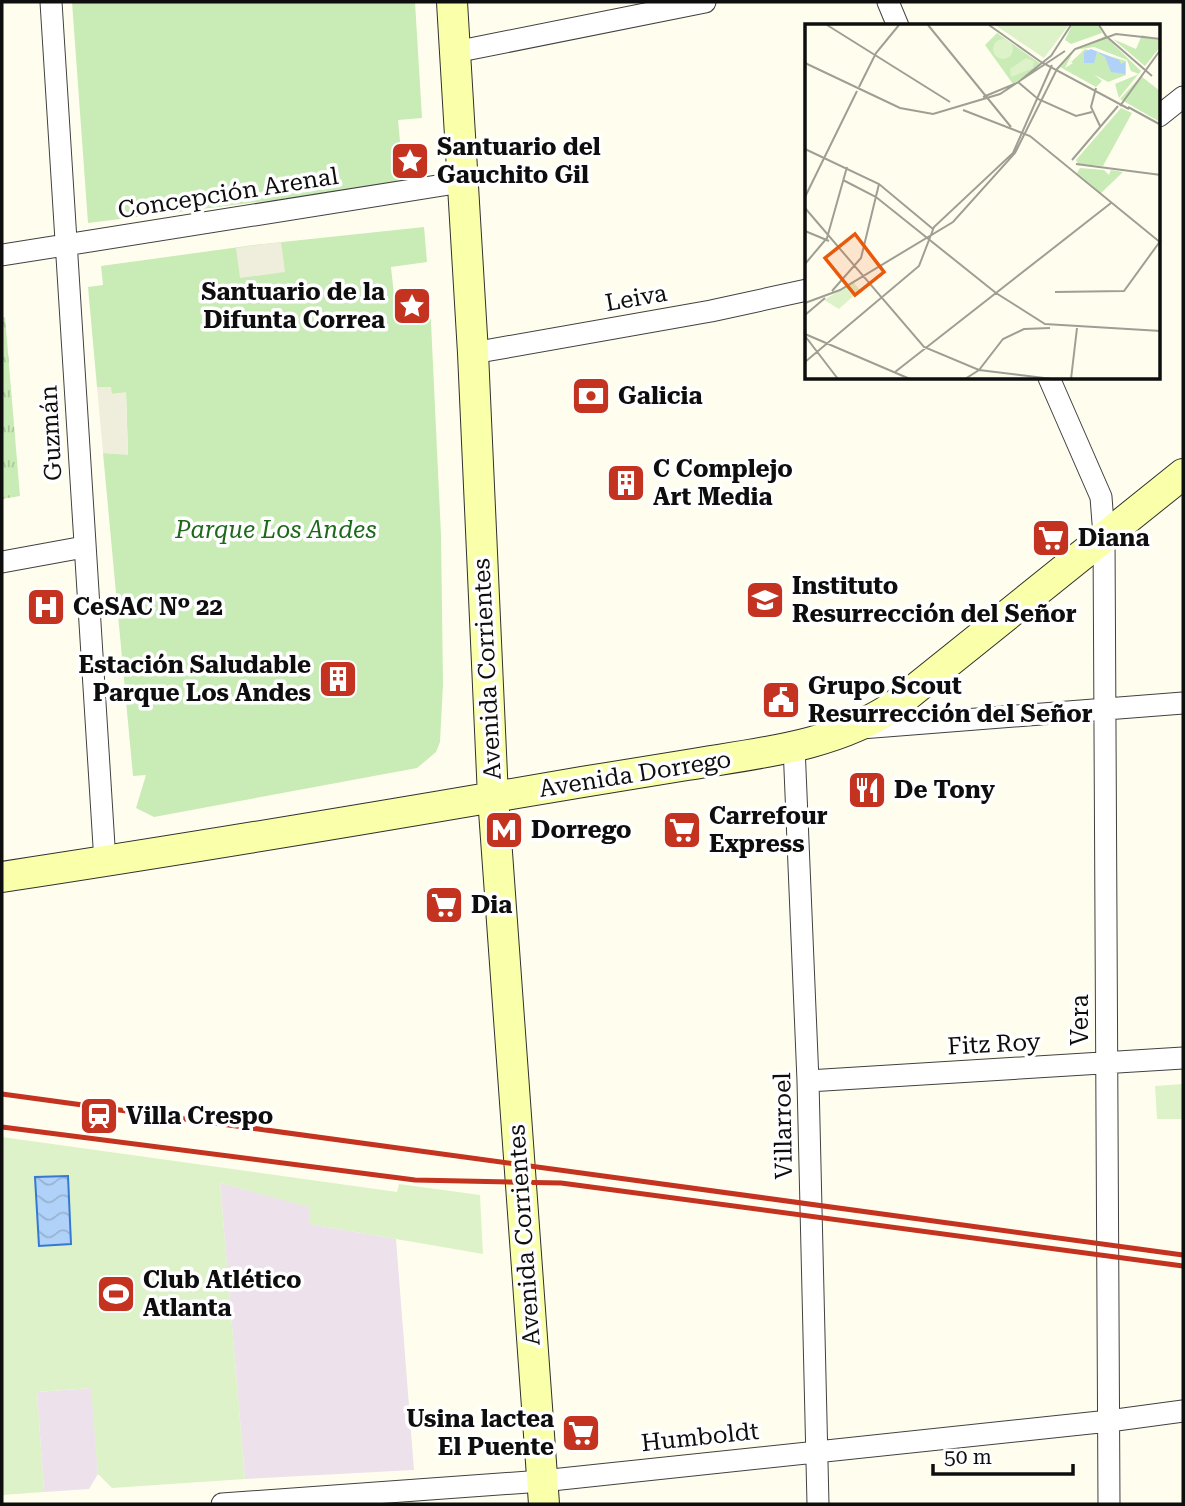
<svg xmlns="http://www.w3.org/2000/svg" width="1185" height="1506" viewBox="0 0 1185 1506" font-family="'Roboto Serif',serif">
  <defs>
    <pattern id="grass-tufts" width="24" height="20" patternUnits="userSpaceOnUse" patternTransform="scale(1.75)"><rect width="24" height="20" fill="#c9ebb6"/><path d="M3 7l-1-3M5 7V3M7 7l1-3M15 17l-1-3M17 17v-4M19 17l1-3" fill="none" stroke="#abc89b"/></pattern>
    <pattern id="water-waves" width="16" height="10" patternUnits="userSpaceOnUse" patternTransform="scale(1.75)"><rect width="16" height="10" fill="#b1d2f8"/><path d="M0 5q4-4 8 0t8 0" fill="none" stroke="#97b3d3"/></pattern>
  </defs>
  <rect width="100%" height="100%" fill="#fffeee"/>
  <path fill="#ede1ec" d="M220,1183L310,1207V1224L396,1239L414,1470L245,1479Z
    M92,1388L98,1474L89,1489L44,1492L37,1392Z"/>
  <path fill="url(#grass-tufts)" d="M5,317L20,496L2,499V318Z"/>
  <path fill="#c9ebb6" d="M72,2H415L422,118L398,120L404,184L88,223Z
    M424,227L427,262L391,267L395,305L401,319L413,320L424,315L430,301L441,535L443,684L440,742L436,752L417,768L154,817L136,808L146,775L133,776L103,453L128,454L126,393L111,394V387H97L88,287L103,285L101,266L254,245Z"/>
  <path fill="#ddf2c8" d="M1183,1084V1119H1157L1155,1086Z
    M2,1137L397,1192L399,1184L480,1195L483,1254L309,1224V1207L220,1183L245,1479L112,1488L98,1474L91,1388L37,1392L44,1492L2,1495Z"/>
  <path fill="#efeedd" d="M281,242L285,272L240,278L236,248Z
    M97,387H111L112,394L126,392L128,455L103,453Z"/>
  <path fill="url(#water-waves)" stroke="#3579d2" stroke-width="2" d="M68,1176L71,1244L39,1246L35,1177Z"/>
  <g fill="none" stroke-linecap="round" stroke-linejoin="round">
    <g stroke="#414141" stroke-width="23">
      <path id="minor" d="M51,2L105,862
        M888,2L898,26
        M455,52L705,2
        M1159,116L1183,97
        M2,255L462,182
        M473,353L711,311L807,290
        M1049,378L1101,497L1104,536L1109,1504
        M2,562L84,547
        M861,728L1183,703
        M794,746L808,1081L818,1504
        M808,1081L1183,1058
        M222,1504L542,1481L1109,1421L1183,1411"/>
    </g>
    <g stroke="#303030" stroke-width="32">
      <path id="secondary" d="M452,2L473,353L493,797L544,1504
        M2,877C166,852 330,825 494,797C558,786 623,775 687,765C758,753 833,747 894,706L1183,474"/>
    </g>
    <use href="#minor" stroke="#fff" stroke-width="21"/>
    <use href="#secondary" stroke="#faffa9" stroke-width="30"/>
    <path stroke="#c33320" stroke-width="5" d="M2,1094L1183,1255
      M2,1127L415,1180L561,1183L1183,1266"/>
  </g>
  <defs>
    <g id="sight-square" transform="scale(2.0125)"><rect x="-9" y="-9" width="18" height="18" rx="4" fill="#c33320" stroke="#fff"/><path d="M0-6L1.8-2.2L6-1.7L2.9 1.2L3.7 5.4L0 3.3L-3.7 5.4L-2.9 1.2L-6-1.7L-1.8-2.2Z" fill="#fff"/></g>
    <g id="bank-square" transform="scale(2.0125)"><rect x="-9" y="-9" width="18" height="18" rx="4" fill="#c33320" stroke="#fff"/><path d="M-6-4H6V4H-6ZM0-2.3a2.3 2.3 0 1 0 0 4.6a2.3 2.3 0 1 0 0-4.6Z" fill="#fff"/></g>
    <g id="building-square" transform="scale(2.0125)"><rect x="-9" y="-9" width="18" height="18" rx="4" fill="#c33320" stroke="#fff"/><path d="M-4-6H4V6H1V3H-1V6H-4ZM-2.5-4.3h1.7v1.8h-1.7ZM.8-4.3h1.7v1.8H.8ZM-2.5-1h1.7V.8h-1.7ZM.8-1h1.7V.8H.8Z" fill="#fff"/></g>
    <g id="supermarket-square" transform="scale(2.0125)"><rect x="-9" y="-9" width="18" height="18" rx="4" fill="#c33320" stroke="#fff"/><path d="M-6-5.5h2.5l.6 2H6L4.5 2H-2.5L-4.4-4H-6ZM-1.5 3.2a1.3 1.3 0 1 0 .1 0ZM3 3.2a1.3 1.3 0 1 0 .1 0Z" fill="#fff"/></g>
    <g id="school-square" transform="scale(2.0125)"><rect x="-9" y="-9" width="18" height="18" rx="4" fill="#c33320" stroke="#fff"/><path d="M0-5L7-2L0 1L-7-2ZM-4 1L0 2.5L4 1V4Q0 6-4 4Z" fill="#fff"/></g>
    <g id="hospital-square" transform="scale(2.0125)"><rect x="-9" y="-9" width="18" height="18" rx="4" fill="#c33320" stroke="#fff"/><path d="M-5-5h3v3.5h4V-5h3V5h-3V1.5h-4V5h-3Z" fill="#fff"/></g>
    <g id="civic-square" transform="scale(2.0125)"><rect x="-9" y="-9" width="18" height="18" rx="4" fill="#c33320" stroke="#fff"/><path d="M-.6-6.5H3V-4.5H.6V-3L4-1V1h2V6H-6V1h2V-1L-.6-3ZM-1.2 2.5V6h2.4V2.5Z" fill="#fff"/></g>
    <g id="restaurant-square" transform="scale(2.0125)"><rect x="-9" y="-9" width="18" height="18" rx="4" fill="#c33320" stroke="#fff"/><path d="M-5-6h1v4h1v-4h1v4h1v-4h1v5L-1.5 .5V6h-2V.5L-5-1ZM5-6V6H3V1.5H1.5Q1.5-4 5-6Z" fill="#fff"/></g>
    <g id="metro-square" transform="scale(2.0125)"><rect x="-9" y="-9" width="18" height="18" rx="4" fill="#c33320" stroke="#fff"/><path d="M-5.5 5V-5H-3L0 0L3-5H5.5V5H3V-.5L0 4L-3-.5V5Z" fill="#fff"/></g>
    <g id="station-square" transform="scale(2.0125)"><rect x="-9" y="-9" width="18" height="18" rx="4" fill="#c33320" stroke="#fff"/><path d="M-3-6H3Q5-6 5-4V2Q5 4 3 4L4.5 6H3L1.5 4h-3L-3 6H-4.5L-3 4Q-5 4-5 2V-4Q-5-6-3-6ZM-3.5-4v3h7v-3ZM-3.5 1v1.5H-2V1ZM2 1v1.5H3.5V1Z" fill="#fff"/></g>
    <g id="stadium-square" transform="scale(2.0125)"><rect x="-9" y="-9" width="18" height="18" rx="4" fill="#c33320" stroke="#fff"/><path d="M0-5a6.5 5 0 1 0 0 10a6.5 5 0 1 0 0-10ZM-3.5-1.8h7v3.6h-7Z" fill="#fff"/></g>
  </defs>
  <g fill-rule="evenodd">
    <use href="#sight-square" x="410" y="161"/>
    <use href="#sight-square" x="412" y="306"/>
    <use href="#bank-square" x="591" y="396"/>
    <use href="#building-square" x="626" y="483"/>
    <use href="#supermarket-square" x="1051" y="538"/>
    <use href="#school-square" x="765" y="600"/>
    <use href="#hospital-square" x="46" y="607"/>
    <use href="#building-square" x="338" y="679"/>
    <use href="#civic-square" x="781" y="700"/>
    <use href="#restaurant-square" x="867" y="790"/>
    <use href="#metro-square" x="504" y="830"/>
    <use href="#supermarket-square" x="682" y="830"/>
    <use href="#supermarket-square" x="444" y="905"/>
    <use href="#station-square" x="99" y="1116"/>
    <use href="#stadium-square" x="116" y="1294"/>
    <use href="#supermarket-square" x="581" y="1433"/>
  </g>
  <g text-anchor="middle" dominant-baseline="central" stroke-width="7" stroke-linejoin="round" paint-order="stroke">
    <g font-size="24" font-weight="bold" fill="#0e0e0e" stroke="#fff" text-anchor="start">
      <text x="437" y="147">Santuario del<tspan x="437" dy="28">Gauchito Gil</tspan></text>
      <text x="385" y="292" text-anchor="end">Santuario de la<tspan x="385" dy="28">Difunta Correa</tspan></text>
      <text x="618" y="396">Galicia</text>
      <text x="653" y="469">C Complejo<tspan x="653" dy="28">Art Media</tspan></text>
      <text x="1078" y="538">Diana</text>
      <text x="792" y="586">Instituto<tspan x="792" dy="28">Resurrección del Señor</tspan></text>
      <text x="73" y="607">CeSAC Nº 22</text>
      <text x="311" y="665" text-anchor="end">Estación Saludable<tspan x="311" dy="28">Parque Los Andes</tspan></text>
      <text x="808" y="686">Grupo Scout<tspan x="808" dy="28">Resurrección del Señor</tspan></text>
      <text x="894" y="790">De Tony</text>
      <text x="709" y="816">Carrefour<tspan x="709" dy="28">Express</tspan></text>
      <text x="531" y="830">Dorrego</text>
      <text x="471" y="905">Dia</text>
      <text x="126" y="1116">Villa Crespo</text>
      <text x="143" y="1280">Club Atlético<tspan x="143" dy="28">Atlanta</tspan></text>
      <text x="554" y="1419" text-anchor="end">Usina lactea<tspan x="554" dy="28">El Puente</tspan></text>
    </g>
    <g font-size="24" fill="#0e0e0e" stroke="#fff">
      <text transform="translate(228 193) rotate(-9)">Concepción Arenal</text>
      <text transform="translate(636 298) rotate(-10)">Leiva</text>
      <text transform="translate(51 433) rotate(-93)">Guzmán</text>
      <text transform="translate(487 669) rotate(-93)">Avenida Corrientes</text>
      <text transform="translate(635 774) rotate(-9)">Avenida Dorrego</text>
      <text transform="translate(1080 1020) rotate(-90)">Vera</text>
      <text transform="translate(994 1044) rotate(-3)">Fitz Roy</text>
      <text transform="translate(783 1126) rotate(-91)">Villarroel</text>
      <text transform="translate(524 1235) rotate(-94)">Avenida Corrientes</text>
      <text transform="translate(700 1437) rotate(-6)">Humboldt</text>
    </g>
    <g font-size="24" font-style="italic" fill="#1e681b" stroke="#fff">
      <text x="276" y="530">Parque Los Andes</text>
    </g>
  </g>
  <g transform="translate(805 24)">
    <rect width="355" height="355" fill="#fffeee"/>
    <path d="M275,144L299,146L304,151L306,146L318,148L296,169L272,149Z" fill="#c9ebb6"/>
    <path d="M267,1H294L297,9L266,20L260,16ZM192,9L236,40L208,60L180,21ZM337,11L355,16V23L340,42L308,15L331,25ZM300,12L336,47L314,74L310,60L334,50L326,47L322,36L289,23L269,26ZM280,25L321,37V51L303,58L266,38ZM268,28L260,44L268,39L285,47L297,57L291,63L255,43ZM336,52L355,67V98L315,75ZM316,84L327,89L298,142L273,140L271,136Z" fill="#c9ebb6"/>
    <path d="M190,1H264L239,34ZM188 25a10 10 0 1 1 20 0a10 10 0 1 1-20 0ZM221,34L229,37L228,44L206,53L205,45ZM56,254L49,259L55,266L34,285L19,276Z" fill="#ddf2c8"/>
    <path d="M286,25L314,36L316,40L320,38V50L306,48L300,33L292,28L289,39H279V28Z" fill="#b1d2f8"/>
    <path fill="none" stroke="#9f9e94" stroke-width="2" d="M22,1L145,78M123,1L206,103M184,1L236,38L324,85M294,1L301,12L347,52M246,32L266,1M0,39L95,84L128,90L195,70L260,27M213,58L233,75L271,92L287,88M54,63L71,29L94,1M291,64L286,83L295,102M178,73L212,59L247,31M315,82L356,25M323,83L356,101M158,86L225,112L356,219M0,125L74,160L128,205M267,136L313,82M271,140L356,151M38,156L71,173L191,269L240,300L356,307M0,173L52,67M0,184L119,323L174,346L247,355M0,207L24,217M0,240L22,214L42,143M27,267L56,234L74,160M250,268L319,267L356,216M0,279L35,266L148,198L210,129L252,45L270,25L311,10L356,15M0,291L20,274M0,310L105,355M0,312L33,355M0,338L114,242L129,203L208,129L247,41M90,348L306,179M160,355L174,346L198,315L219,305L245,304M266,355L272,304"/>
    <path fill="#e8590c" fill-opacity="0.15" stroke="#e8590c" stroke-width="3.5" d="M50,210L79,248L50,271L20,234Z"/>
    <rect width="355" height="355" fill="none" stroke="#0e0e0e" stroke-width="3.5"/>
  </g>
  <rect width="1185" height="1506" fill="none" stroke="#0e0e0e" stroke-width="7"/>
  <path d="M933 1464v10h140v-10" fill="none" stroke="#0e0e0e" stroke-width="3.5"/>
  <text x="944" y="1464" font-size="21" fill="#0e0e0e" stroke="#ffffff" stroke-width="5" paint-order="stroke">50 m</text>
</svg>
